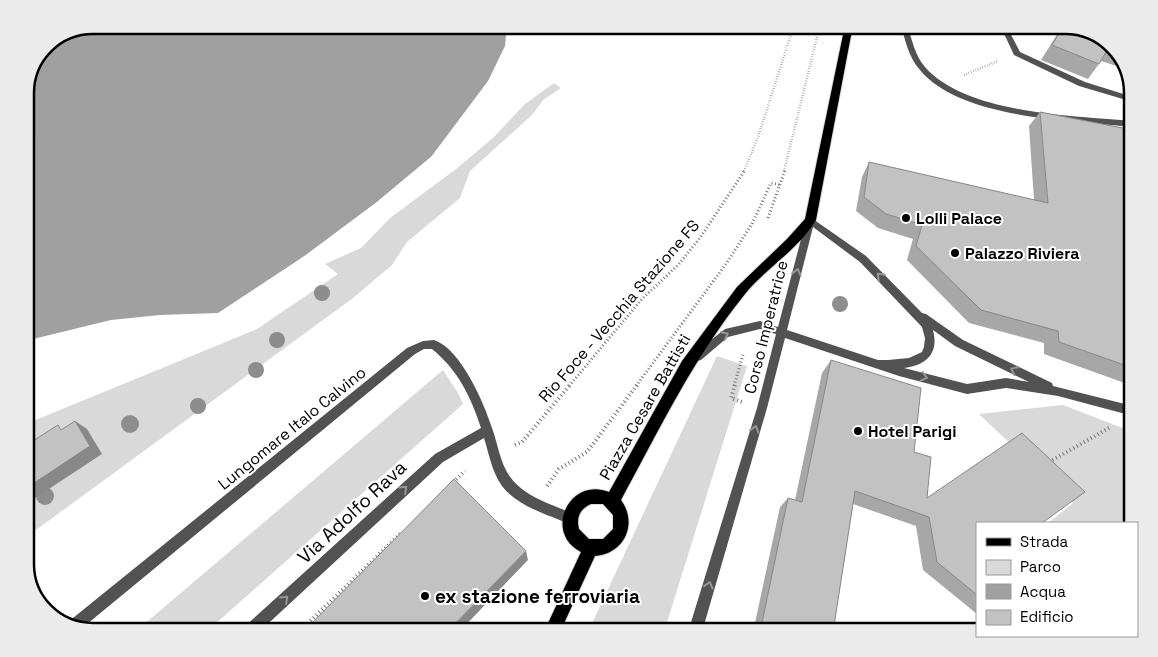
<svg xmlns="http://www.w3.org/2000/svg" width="1158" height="657" viewBox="0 0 1158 657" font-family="'Space Grotesk',sans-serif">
  <rect width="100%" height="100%" fill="#fff"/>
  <path fill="#d9d9d9" d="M554,83L561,88L543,100L532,115L470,171L460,198L407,242L392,265L353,298L25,538V427L33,421L257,329L338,274L325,264L361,248L390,218L456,169L493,138L525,104Z
    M717,356L747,366L664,632H588Z
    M443,370L458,393L463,404L206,632H135Z
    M1063,405L1133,432V522L1130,523H1048L1073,503L979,414Z"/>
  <path fill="#a0a0a0" d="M93,25H507L505,46L488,81L431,157L377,202L306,255L218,313L160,315L111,320L25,341V89L45,45Z"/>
  <path fill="#fff" d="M434,156L378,204L308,257L252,294H248L306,255L377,202L431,157Z"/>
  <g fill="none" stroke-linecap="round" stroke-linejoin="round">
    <g stroke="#dbdbdb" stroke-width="2">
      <path id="primary" d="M845,25H853L816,220C798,250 766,268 745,294C694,357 659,430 621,500C638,523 625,554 595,556L560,632H544L581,552C543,533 569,476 609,492L682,361L737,287L787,239L805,219ZM591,504H603L613,515V529L603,539H589L579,529C576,517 580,509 591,504Z"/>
    </g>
    <path stroke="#747474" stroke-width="2.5" stroke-dasharray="0.5 2" stroke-linecap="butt" d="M964,75L998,61
      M744,171L758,137L794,25
      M784,171L820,25"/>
    <path stroke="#747474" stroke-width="3" stroke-dasharray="1 2.5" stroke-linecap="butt" d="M768,218L785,170
      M569,386L642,299L678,265L700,238L745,170
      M636,386L726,264L752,224L771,183L781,185
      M734,386L743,355"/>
    <path stroke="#747474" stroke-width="4" stroke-dasharray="1 3" stroke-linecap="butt" d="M735,385L731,398L742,402
      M515,445L522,442L570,385
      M1049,462L1109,428
      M453,482L465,471
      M547,486L559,469L587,452L637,385
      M299,632L402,532"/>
    <path fill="#525252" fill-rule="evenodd" d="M901,25H907C912,39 915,56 925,67C966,114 1074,116 1133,121V127C1074,121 960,119 920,70C909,58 905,40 901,25Z
      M1000,25H1006L1020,52L1085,82L1133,97V102L1079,86L1014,55Z
      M810,217L866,256L922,313L926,314L963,340L1052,383L1053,386L1133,406V416L1058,396L1006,388L967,394L899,376L785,338L767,408L702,632H688L757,408L776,334L760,329L728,337L701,360L697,361L693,360L692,357L693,354L725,329L760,321L778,327L806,220ZM813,227L860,262L922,327L925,338L924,347L922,352L909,358L888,360H878L787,330ZM933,330L955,346L1029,382L1006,378L967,384L904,368C927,365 939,353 933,330Z
      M434,340C461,349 484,403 492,428C498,444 500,464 511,478C525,497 553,505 574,514L576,518L574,522L570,524C548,515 517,506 502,486C492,472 489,454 484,438L443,462L259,632H242L244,627L435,454L481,428C471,397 458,370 432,349H424L415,354L81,629L67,625L68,622L407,348L423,341Z"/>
    <use href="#primary" fill="#000" fill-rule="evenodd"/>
  </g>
  <g fill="#8d8d8d">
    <circle cx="322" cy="293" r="8"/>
    <circle cx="840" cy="304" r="8"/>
    <circle cx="277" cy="340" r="8"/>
    <circle cx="256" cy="370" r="8"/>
    <circle cx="198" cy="406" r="8"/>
    <circle cx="130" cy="424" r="9"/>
    <circle cx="45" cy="496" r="9"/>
  </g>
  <path fill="#a7a7a7" d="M1063,25H1065L1099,34L1122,55L1126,69L1101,61L1088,79L1041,60Z
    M1040,112L1133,130V386L1044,354V343L969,323L907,260L913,239L878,228L856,211L862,177L869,162L1034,200L1029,126Z
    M831,360L914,452L927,498L977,523V614L923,570L916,526L853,504L833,632H753L780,507L788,498L795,500L822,373Z"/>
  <path fill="#888" d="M75,421L87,429L102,454L26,504H25V489Z
    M526,551L528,560L459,632H447Z"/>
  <path fill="#c2c2c2" stroke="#888" d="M1064,25L1099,34L1111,45H1110L1099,64L1052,45Z
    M1040,112L1133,130V368L1059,342L1058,331L981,310L916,246L922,225L886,214L864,197L869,162L1048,203Z
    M831,360L921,388L914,452L931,457L927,498L1022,433L1085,492L1042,523H977V595L937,562L929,517L855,491L833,632H760L788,498L802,502Z
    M75,421L90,446L25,489V446L58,425L61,430Z
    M454,479L526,551L447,632H303Z"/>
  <defs><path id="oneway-chevron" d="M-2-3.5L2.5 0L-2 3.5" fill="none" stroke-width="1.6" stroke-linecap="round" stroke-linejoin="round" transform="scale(1.25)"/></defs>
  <g stroke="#979797">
    <use href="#oneway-chevron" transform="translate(797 272) rotate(-76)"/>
    <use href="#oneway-chevron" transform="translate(880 276) rotate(-135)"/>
    <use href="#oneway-chevron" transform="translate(725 335) rotate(-27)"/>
    <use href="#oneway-chevron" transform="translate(1014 370) rotate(-154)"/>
    <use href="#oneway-chevron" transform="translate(924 377) rotate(15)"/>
    <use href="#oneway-chevron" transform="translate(755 429) rotate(-73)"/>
    <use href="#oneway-chevron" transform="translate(404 489) rotate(-43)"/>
    <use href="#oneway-chevron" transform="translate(709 585) rotate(-73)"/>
    <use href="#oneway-chevron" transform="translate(285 599) rotate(-43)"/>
  </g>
  <g fill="#000" stroke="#fff" stroke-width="2">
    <circle cx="906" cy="218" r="5"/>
    <circle cx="955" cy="253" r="5"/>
    <circle cx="858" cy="431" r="5"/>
    <circle cx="425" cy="596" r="5"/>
  </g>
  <g text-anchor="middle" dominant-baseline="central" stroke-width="4" stroke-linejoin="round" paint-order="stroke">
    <g font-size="16" font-weight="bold" fill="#000" stroke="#fff" text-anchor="start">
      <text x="916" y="218">Lolli Palace</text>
      <text x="965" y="253">Palazzo Riviera</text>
      <text x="868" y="431">Hotel Parigi</text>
    </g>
    <g font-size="16" fill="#000" stroke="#fff">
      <text transform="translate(619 311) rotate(-49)">Rio Foce - Vecchia Stazione FS</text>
      <text transform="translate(766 327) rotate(-76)">Corso Imperatrice</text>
      <text transform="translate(645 407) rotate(-60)">Piazza Cesare Battisti</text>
      <text transform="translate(292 428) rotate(-39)">Lungomare Italo Calvino</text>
    </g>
    <g font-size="19" fill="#000" stroke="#fff">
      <text transform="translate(352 512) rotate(-43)">Via Adolfo Rava</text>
    </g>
    <g font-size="19" font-weight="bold" fill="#000" stroke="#fff" text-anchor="start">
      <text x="435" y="596">ex stazione ferroviaria</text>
    </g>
  </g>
  <path d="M0 0H1158V657H0ZM93 34H1065A59 59 0 0 1 1124 93V564A59 59 0 0 1 1065 623H93A59 59 0 0 1 34 564V93A59 59 0 0 1 93 34Z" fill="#ebebeb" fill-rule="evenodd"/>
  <path fill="none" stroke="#000" stroke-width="2.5" d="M93 34H1065A59 59 0 0 1 1124 93V564A59 59 0 0 1 1065 623H93A59 59 0 0 1 34 564V93A59 59 0 0 1 93 34Z"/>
  <rect x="976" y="522" width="162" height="115" fill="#ffffff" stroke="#999999"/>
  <rect x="986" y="538" width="25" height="8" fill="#000000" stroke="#999999"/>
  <text x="1020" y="547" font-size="15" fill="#000000">Strada</text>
  <rect x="986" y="560" width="25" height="15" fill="#d9d9d9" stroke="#999999"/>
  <text x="1020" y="572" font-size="15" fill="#000000">Parco</text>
  <rect x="986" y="584" width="25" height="15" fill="#a0a0a0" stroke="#999999"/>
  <text x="1020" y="597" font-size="15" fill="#000000">Acqua</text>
  <rect x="986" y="610" width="25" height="15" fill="#c2c2c2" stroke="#999999"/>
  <text x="1020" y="622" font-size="15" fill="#000000">Edificio</text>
</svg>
